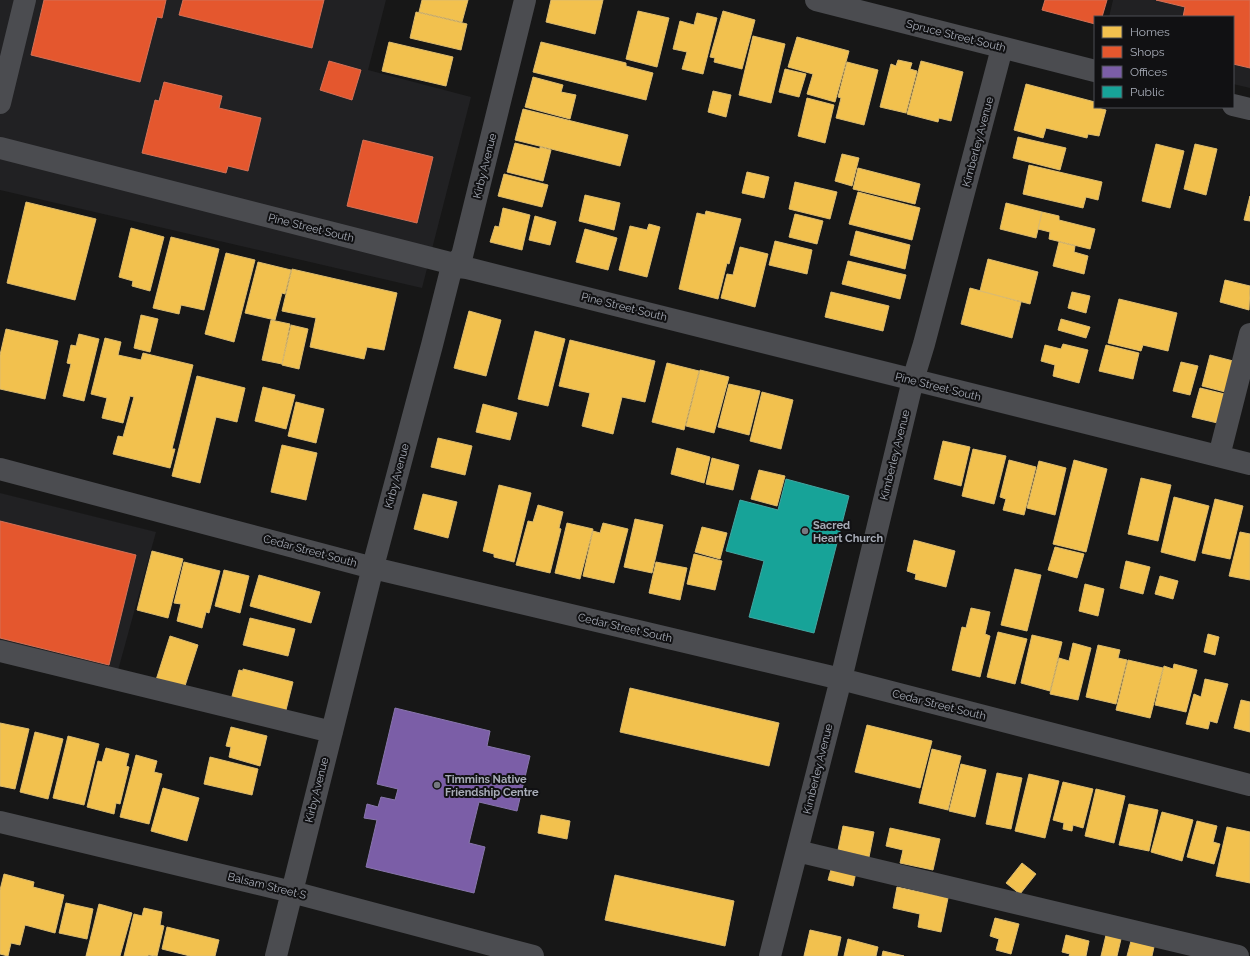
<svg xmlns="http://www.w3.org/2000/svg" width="1250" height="956" viewBox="0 0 1250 956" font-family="Raleway,sans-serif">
  <rect width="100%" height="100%" fill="#171717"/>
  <path fill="#212123" d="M0,0H386L368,70L471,97L422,288L0,190Z
    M1113,0H1250V88L1233,84V17H1109Z
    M0,493L156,532L117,674L0,643Z"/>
  <path fill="#f2c14e" stroke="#dcbb6e" d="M422,0H468L462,22L419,12Z
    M551,0H603L595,34L546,22Z
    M638,11L669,18L657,67L626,59Z
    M723,11L755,20L742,69L714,62L715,58L710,57Z
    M416,12L467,24L461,50L410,38Z
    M697,13L717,18L703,74L682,69L687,52L673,49L680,21L694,25Z
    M753,36L785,44L771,103L739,95Z
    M797,37L849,51L835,102L807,94L813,74L788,67Z
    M389,42L453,57L446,86L382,71Z
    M541,42L626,63V66L653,73L646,100L533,72Z
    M898,60L912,63L910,69L917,71L906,113L880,107L891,64L896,66Z
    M921,61L963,72L951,121L939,118L938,122L907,114Z
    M847,62L878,70L864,125L836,118L841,98L838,97Z
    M785,69L806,74L799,97L779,92Z
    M533,77L563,85L561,92L576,95L570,119L525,107Z
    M1026,84L1095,102L1094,107L1106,110L1099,136L1088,134L1087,138L1046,128L1043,138L1014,130Z
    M713,91L731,95L726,117L708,112Z
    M807,98L834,105L825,143L798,136Z
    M523,109L628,135L620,166L515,140Z
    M1018,137L1066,148L1060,170L1013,158Z
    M515,143L540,149V147L551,150L543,181L507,172Z
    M1156,144L1184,151L1170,208L1142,201Z
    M1195,144L1217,149L1206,195L1184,189Z
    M842,154L859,158L852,186L835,181Z
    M1029,165L1102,182L1098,200L1086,197L1083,208L1023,194Z
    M858,168L920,184L915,204L853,189Z
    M747,172L769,177L764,198L742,193Z
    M504,174L548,185L542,207L498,196Z
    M795,182L837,192L830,219L789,209Z
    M858,192L920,208L912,240L849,224Z
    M585,195L620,203L614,230L579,221Z
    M1250,196V221L1244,220Z
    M26,202L96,219L75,300L7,283Z
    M1006,203L1042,212L1036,238L1000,229Z
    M503,208L530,215L522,250L490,242L495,226L499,227Z
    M706,211L741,219L729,264L727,263L718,299L679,289L697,213L705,215Z
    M1042,212L1059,216V220L1095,229L1090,249L1049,239L1050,232L1038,229Z
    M795,214L823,221L817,244L789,237Z
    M535,216L556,222L550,245L529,240Z
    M649,224L660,227L647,277L619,270L630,226L647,230Z
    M131,228L164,237L150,291L132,286L133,281L119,277Z
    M585,229L617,238L608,270L576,262Z
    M856,231L910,245L905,269L850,255Z
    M171,237L219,249L204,310L181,305L179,314L153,308Z
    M775,241L812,250L807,274L769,265Z
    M1059,242L1075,246L1074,252L1088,256L1084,274L1053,266Z
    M740,247L768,254L755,307L721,298L727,274L733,275Z
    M226,253L255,260L234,342L205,334Z
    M988,259L1038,272L1030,304L980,291Z
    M848,261L906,275L900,299L842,284Z
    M258,262L291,270L285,294L282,293L275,320L245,313Z
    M292,269L397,293L384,350L367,347L364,359L310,347L316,318L282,311Z
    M1225,280L1250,286L1249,310L1220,302Z
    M970,288L1021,302L1012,338L961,324Z
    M831,292L889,306L883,331L825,317Z
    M1072,292L1090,296L1086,313L1068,308Z
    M1119,299L1177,313L1168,351L1143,345L1141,351L1108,343Z
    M469,311L501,320L486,376L454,368Z
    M141,315L158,319L150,352L134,348Z
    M1061,319L1090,327L1086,338L1058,330Z
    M271,320L290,324L282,364L262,360Z
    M291,325L308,329L299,369L282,365Z
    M6,329L58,341L45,399L0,389V355Z
    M535,331L565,339L548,406L518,399Z
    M79,334L99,339L84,401L63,396L71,364L67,363L71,345L76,346Z
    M105,338L121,342L118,355L141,360L143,353L193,365L172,449H175L170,468L113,454L118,436L123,437L134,397L130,396L123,423L102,418L107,398L91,394Z
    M570,340L655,361L645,402L622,397L613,434L582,426L590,393L559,386Z
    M1063,344L1088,350L1079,383L1053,376L1055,365L1041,361L1045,345L1061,349Z
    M1106,345L1139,353L1133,379L1099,371Z
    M1210,355L1241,363L1233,394L1202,386Z
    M1181,362L1198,366L1190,395L1173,391Z
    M667,363L699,371L684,430L652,422Z
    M700,370L729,377L714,433L686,426Z
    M197,376L245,388L237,422L216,417L200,483L172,476Z
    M729,384L760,391L749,435L718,427Z
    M263,387L295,395L286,429L255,421Z
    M1200,388L1233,396L1226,425L1192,417Z
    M762,392L793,400L781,449L750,441Z
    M296,402L324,409L316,443L288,436Z
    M483,404L517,413L510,440L476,432Z
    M438,438L472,446L465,475L431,467Z
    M943,441L970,447L961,486L934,479Z
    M282,445L317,453L306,500L271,492Z
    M677,448L710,457L704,483L671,474Z
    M973,449L1006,456L994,504L962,496Z
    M712,458L739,465L733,490L706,484Z
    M1009,460L1036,467L1024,515L1003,510L1006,499L1000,497Z
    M1074,460L1107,469L1086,552L1053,544Z
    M1039,461L1066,468L1055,515L1027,508Z
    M759,470L785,476L777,506L751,499Z
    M1141,478L1171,485L1158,541L1128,534Z
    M499,485L531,493L514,562L494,557V554L483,551Z
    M423,494L457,502L448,538L414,529Z
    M1174,497L1209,506L1195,561L1161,552Z
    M1215,499L1243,506L1230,559L1202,553Z
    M538,505L563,512L559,528L561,529L550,573L516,565L528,521L533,522Z
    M635,519L663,525L652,573L624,567Z
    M567,523L593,529L580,579L555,573Z
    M603,523L628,529L614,583L583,576L593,531L600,533Z
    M702,527L727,533L720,559L695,552Z
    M1240,532L1250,534V580L1229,576Z
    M914,540L955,551L946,587L915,579L916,574L907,571Z
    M1055,547L1084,554L1077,578L1048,570Z
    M152,551L183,559L168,618L137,610Z
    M694,554L722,561L715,590L687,584Z
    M1126,561L1150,567L1143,594L1120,588Z
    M184,562L220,571L209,613L206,612L202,628L177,621L181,604L174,603Z
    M656,562L687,568L680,600L649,593Z
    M1015,569L1041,575L1027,631L1001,625Z
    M224,570L249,576L240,613L215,606Z
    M259,575L320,592L311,623L250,606Z
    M1160,576L1178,581L1173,599L1155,594Z
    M1085,584L1104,589L1098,616L1079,611Z
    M971,608L990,612L985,634L990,636L980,677L952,670L962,627L966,628Z
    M250,618L295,629L288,656L243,645Z
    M998,632L1027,639L1015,684L987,677Z
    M1208,634L1219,637L1215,655L1204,652Z
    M1032,635L1062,642L1050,691L1021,683Z
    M170,636L198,645L184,689L156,680Z
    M1073,643L1091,648L1078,700L1050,694L1059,658L1069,661Z
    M1098,645L1120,650L1118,658L1127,660L1116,704L1086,697Z
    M1128,660L1163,668L1150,718L1116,710Z
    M1174,664L1197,670L1186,712L1155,705L1164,666L1173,669Z
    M243,669L293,682L285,714L231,700L239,670L243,671Z
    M1205,679L1228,684L1217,723L1210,721L1208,729L1186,724L1194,694L1201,697Z
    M630,688L779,723L769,766L620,732Z
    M1241,700L1250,702V732L1234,728Z
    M0,723L29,729L15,789L0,786Z
    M867,725L932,741L920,788L855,772Z
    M231,727L267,736L260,766L229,757L231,747L226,746Z
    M35,732L63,739L48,799L20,792Z
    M68,736L99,744L84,805L53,798Z
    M106,748L129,754L126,766L129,767L120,804L116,803L114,814L87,807L98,761L102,762Z
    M932,749L961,756L948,810L919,803Z
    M136,755L157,761L154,772L162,774L149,824L120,817Z
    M210,757L258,769L252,795L204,784Z
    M961,764L986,770L975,817L949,811Z
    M997,773L1022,778L1011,829L986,824Z
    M1029,774L1059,781L1045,838L1015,831Z
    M1063,782L1093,789L1083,828L1073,825L1072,831L1063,829L1064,823L1053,820Z
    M163,788L199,798L187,841L151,831Z
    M1096,789L1125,796L1114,843L1085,836Z
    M1129,804L1158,810L1149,851L1119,845Z
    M1162,812L1193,820L1182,861L1151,852Z
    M541,815L570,821L567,839L538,833Z
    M1197,821L1217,826L1213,842L1220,844L1214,864L1187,857Z
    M843,826L874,832L869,857L838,850Z
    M1227,827L1250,832V883L1216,876Z
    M890,828L940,839L933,870L900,863L903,850L886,846Z
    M1022,863L1036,874L1020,894L1006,883Z
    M832,866L856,872L853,886L828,880Z
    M4,874L34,882L33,887L64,895L55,933L25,925L20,945L11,943L8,956L0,954V890Z
    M615,875L734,901L725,946L605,920Z
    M897,887L948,898L941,932L918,927L920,914L893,908Z
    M66,903L93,909L87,939L59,933Z
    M99,904L132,913L120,956H86Z
    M144,908L162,912L160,925L164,926L157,956L148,955V956H124L134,914L142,916Z
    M995,918L1019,924L1011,954L996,950L999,939L990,936Z
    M167,927L219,940L215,956H190L162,949Z
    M810,930L841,937L837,956H804Z
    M1066,935L1089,941L1086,956H1069L1070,954L1062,952Z
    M1106,935L1121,939L1117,956H1101Z
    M848,939L878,947L876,956H844Z
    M1131,941L1154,947L1152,956H1127Z
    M883,951L904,956H882Z"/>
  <path fill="#e4572e" stroke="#d27157" d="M44,0H166L162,18L157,17L140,82L31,55Z
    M183,0H324L312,48L179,15Z
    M1045,0H1107L1102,17H1095V24L1042,10Z
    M1156,0H1250V68L1233,64V17H1183L1185,7Z
    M329,61L361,70L352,100L320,90Z
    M164,82L222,96L219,108L261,118L248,171L228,166L226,173L142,153L155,100L159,101Z
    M363,140L433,157L417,223L347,206Z
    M0,521L136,555L109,665L0,638Z"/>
  <path fill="#7b5ea7" stroke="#8876ac" d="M395,708L490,731L487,746L530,756L517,811L479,802L469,843L485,847L474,893L366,867L377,820L364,818L367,804L378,807L381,797L395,800L398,789L377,784Z"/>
  <path fill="#17a398" stroke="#42a6a2" d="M786,479L849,496L814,633L749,617L764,561L726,551L740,500L778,510Z"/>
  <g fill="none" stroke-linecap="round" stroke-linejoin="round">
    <path stroke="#4b4c50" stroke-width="22" d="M816,0L1095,71
      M0,103L25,0
      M1233,105L1250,109
      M0,148L450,263L452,266L467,268L1250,464
      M1219,456L1250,334
      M0,469L373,568L841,679L1250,785
      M0,651L332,732
      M0,822L292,892L533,956
      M797,851L1238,956
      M276,956L375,559L432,345L452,266L462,256L525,0
      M770,956L841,679L913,380L924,344L1002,48"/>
  </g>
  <g fill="#757880" stroke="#111113" stroke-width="1.5">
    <circle cx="805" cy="531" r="4"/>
    <circle cx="437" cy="785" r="4"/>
  </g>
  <g text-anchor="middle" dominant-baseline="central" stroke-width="4" stroke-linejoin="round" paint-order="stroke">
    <g font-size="11" fill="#a8adb8" stroke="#111113">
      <text transform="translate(956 36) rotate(14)">Spruce Street South</text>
      <text transform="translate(978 142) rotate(-75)">Kimberley Avenue</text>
      <text transform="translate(485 166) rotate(-76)">Kirby Avenue</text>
      <text transform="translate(311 228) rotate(14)">Pine Street South</text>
      <text transform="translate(624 307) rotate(14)">Pine Street South</text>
      <text transform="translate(938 387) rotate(14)">Pine Street South</text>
      <text transform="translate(895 455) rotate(-76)">Kimberley Avenue</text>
      <text transform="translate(397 476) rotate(-75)">Kirby Avenue</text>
      <text transform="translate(310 551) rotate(15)">Cedar Street South</text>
      <text transform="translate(625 628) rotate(13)">Cedar Street South</text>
      <text transform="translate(939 705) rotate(14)">Cedar Street South</text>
      <text transform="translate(818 769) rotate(-76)">Kimberley Avenue</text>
      <text transform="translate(317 790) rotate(-76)">Kirby Avenue</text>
      <text transform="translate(267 886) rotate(14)">Balsam Street S</text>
    </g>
    <g font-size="11" font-weight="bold" fill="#a8adb8" stroke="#111113" text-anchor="start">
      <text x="813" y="525">Sacred<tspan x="813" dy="13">Heart Church</tspan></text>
      <text x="445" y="779">Timmins Native<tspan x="445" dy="13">Friendship Centre</tspan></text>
    </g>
  </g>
  <rect x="1094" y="16" width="140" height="92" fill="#111113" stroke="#4d4f55"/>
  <rect x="1102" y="26" width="20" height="12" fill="#f2c14e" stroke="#4d4f55"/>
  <text x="1130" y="36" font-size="12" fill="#a8adb8">Homes</text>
  <rect x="1102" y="46" width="20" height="12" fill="#e4572e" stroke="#4d4f55"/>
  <text x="1130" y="56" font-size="12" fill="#a8adb8">Shops</text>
  <rect x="1102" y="66" width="20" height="12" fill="#7b5ea7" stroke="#4d4f55"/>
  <text x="1130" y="76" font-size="12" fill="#a8adb8">Offices</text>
  <rect x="1102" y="86" width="20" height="12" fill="#17a398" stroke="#4d4f55"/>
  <text x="1130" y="96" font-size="12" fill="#a8adb8">Public</text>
</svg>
